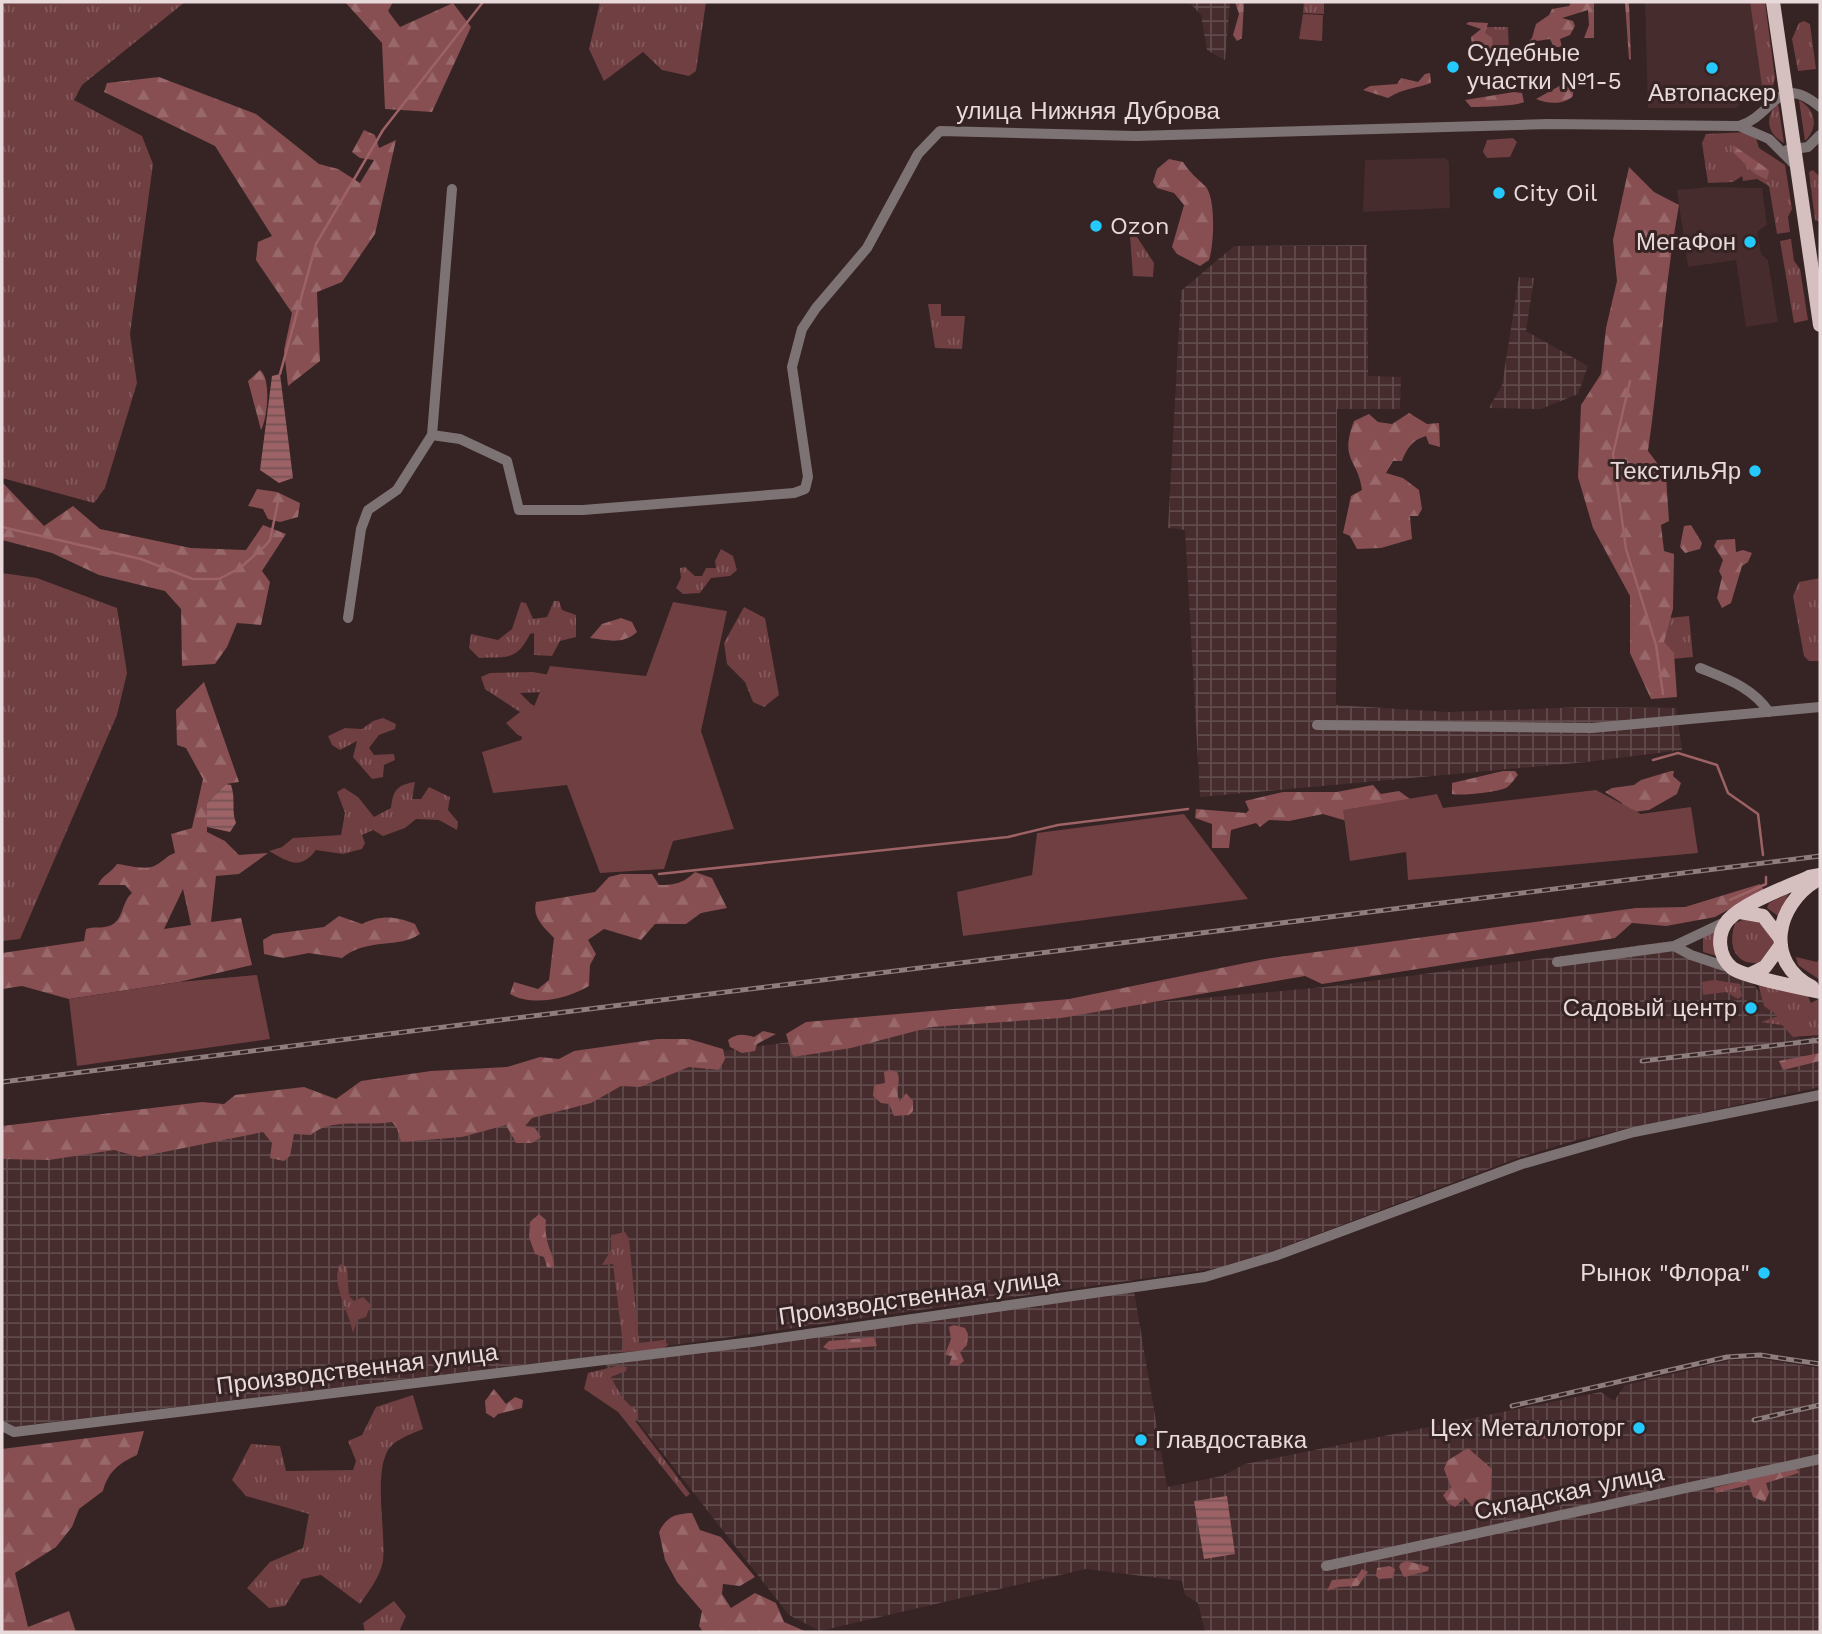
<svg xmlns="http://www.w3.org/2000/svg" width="1822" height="1634" viewBox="0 0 1822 1634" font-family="'Work Sans',sans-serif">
  <defs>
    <pattern id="industrial-grid" width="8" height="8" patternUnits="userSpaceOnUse" patternTransform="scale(1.75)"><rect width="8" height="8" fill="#462c2d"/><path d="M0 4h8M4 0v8" fill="none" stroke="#614a4b"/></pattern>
    <pattern id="grass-tufts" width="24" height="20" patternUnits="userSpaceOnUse" patternTransform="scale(1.75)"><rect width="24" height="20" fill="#6f3f42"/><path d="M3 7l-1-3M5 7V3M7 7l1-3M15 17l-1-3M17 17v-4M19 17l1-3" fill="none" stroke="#845a5d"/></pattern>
    <pattern id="forest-firs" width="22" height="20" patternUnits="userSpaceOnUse" patternTransform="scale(1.75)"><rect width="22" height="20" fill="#874f52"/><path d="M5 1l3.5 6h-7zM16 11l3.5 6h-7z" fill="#98686a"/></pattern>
    <pattern id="water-rules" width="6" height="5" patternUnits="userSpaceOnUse" patternTransform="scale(1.75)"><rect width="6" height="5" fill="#9c6265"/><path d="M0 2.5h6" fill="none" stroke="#755355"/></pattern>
  </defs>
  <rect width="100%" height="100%" fill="#362323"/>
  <path fill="#462c2d" d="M1645,2H1750L1762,88L1757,91L1758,99L1743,102L1736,108H1648Z
    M1445,158L1449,162L1450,208L1363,212L1365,160Z
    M1709,187L1762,188L1767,225L1757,232L1761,254L1768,260L1778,322L1746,327L1736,260L1688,267L1677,190Z"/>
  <path fill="url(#industrial-grid)" d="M1189,2H1230L1225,60L1207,50L1201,15Z
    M1367,245L1368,376L1401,377L1400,409H1337L1336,705L1448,712L1585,707L1676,708L1682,750L1587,762L1200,797L1185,530L1168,528L1181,291L1234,246Z
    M1519,277L1534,278L1526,331L1588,366L1578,394L1541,409L1489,408L1502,385Z
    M1665,942L1676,953L1751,982L1799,1039L1820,1036V1087L1577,1140L1515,1159L1233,1266L603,1355L2,1428V1146L949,1021L1325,987Z
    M1134,1291L1167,1487L1222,1476L1245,1464L1601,1392L1614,1401L1625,1385L1730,1360L1762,1359L1820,1368V1632H1205L1198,1603L1185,1595L1182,1581L1086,1569L820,1631L789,1615L603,1377L607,1363Z"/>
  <path fill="url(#grass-tufts)" d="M2,2H185L82,85L74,100L142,136L153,164L130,334L137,383L105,488L94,503L2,478Z
    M600,2H706L696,71L689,76L662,70L643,52L604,81L589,49Z
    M1304,2H1324V14L1303,13Z
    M1750,2H1765L1775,78L1773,86L1758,99L1757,91L1762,87Z
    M1804,21L1810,24L1816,69L1798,71L1792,39L1799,23Z
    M1484,27H1508L1509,52L1484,53Z
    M1799,100C1816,110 1819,127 1805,141Z
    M1778,103L1784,143C1767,134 1764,117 1778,103Z
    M1747,132L1756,138L1759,148L1785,165L1792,209L1788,217L1790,232L1777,234L1769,186L1757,179L1743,181L1742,176L1733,182L1708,183L1702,143L1706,134Z
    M1513,138L1517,142L1510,157L1487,158L1483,152L1487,140Z
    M1813,170L1820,177V222L1815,220L1809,172Z
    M1130,236L1137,237L1154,263L1153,277L1133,276Z
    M1791,239L1794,261L1800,269L1808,320L1794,323L1780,241Z
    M928,304H941V316H965L962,349L935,348Z
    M721,549L733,556L737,570L730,576L711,578L700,593L683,594L676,588L681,578L680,568L685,567L695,576H702L706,568H716L715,561Z
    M2,573L37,578L117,608L127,673L117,715L20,939L2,941Z
    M1820,578V661H1809L1804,656L1793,596L1799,582Z
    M554,601H559L562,610L576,615V637L560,641L552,656L534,655V633L530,634C516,662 507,656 479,658L469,648L471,634L498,640L512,629L521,602L526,603L533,619L547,617Z
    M744,607L765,618L779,695L764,707L753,702L745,682L727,664L724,643Z
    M1689,616L1693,657L1662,660L1658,619Z
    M533,672L550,675L543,692L520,693L531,704L568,724L534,742L518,735L506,723L520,712L485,689L481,677L490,673Z
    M383,718L396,724L395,729L379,735L369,748L374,755L394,754L395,760L384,765L383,777L372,779L353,757L357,741L340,750L332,745L328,736L345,728L362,729L373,721Z
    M415,782L412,799H421L429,787L450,797L448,810L458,822L457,830L439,820L416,819L405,828L383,836L373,830L362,835L365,843L362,849L343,854L316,850C300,871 289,862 269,851L282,847L293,838L341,835L345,813L337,792L344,788L358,797L374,817L391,808C393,790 397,785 415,782Z
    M1789,893L1778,916L1767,908L1769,903Z
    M1753,916L1776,942L1760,963C1733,965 1728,944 1735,923Z
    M1719,928L1720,957L1703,952V936Z
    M1796,957L1817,962L1820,958V980L1798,965Z
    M1714,980L1740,984L1742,996L1738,999L1726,992L1703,995L1702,982Z
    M1757,980L1808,996L1811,1003L1820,998V1035L1793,1037L1782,1025L1761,1022L1778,1016L1764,1006Z
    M625,1232L629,1239L639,1343L664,1340L668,1345L662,1350L621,1352L623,1345L613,1264L602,1265L611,1250V1235Z
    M340,1264L347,1267L349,1296L354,1301L363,1297L371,1305L366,1317L357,1320L353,1333C350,1313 330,1284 340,1264Z
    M617,1366L627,1367L626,1371L611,1377C618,1391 624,1403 638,1411L636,1422L690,1494L686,1497L618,1412L584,1389L588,1373Z
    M413,1395L423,1429C411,1434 393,1440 387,1452C374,1477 386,1534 383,1561C380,1577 369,1591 360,1604L321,1575L302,1579L285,1606L269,1608L247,1588L270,1562L303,1548L309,1514L246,1496L232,1480L251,1444L280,1446L286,1471L353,1470L356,1461L348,1441L362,1435L376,1407Z
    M394,1601L406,1616L399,1632H365L363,1623Z"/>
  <path fill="url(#forest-firs)" fill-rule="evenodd" d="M345,2H393L388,11L400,27L453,3L471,27L432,112L385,109L382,43Z
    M1235,2H1244L1242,38L1237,41L1233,35L1239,14Z
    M1571,2H1594V38H1584L1589,25L1588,10L1562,18L1573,21L1575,26L1570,35L1560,39L1562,47H1554L1550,39L1531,42L1530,48H1522L1532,38L1536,24L1549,15L1552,9L1569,6Z
    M1625,2H1629L1631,60L1629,59Z
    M1469,22L1488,23L1485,33L1492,38L1493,49L1483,50L1472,45L1471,37L1481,29L1466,24Z
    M1430,73L1431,83C1414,89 1404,88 1388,98L1363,90L1370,86L1397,84L1401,78L1418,82L1425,74Z
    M159,77L256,114L319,164L338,169L360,183L374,160L360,158L352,152L364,130L375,135L379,148L396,140L375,234L342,282L317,292L320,361L288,386L284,350L292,313L256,260L258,242L272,236L215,146L104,92L107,83Z
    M1563,84L1573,88V96C1564,105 1547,104 1536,99Z
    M1514,92L1522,93L1524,102C1518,106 1480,107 1471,107L1465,100Z
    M1733,145L1769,170L1767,180L1754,173L1733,152Z
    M1169,159L1183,162C1191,174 1197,178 1206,187C1216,199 1214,246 1209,260L1200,266L1177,254L1172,247L1184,205L1174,193L1157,188L1153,182L1157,169Z
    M1629,167L1654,192L1679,205C1664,286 1660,369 1648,451L1666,475L1669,521L1661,525L1664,551L1674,554L1673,609L1664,642L1674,653L1677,697L1651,699L1630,653V596L1593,528L1578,477L1581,405L1601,374L1606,328L1617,281L1613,240Z
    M260,370C272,379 267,420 261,430L248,381Z
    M1409,413L1427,424L1439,423L1440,447L1429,444L1426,436C1412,440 1407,448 1402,461H1393L1386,473L1403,478L1419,490L1422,509L1418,516H1410L1412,539L1381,548L1357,549L1350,536L1343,533L1351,496L1362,490C1358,458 1339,461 1354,421L1369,414L1378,422L1392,424Z
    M2,482L44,526L73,506L100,529L191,548L246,550L263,525L286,534L262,571L270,582L261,625L237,623L227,647L215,664L182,666L181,609L165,591L99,575L52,553L2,540Z
    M257,489L277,492L300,503L298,517L280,522L268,519L263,509L248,506Z
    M1691,525L1702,543L1700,549L1685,553L1680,547L1684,526Z
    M1735,539L1736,552L1743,550L1752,553L1748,562L1742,566L1731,603L1722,608L1717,598L1722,577L1719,571L1723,560L1714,546L1717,540Z
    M621,618L632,622L637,632C623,645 607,640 590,638L602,624Z
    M204,682L239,782L226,784L207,803V832L225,841L239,855L268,853L239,874L216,876L211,922L241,918L252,965L179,982L69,999L22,986L2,989V953L84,941L86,929C94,926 101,929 109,926C124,921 121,902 132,893L125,885H98C102,875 111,873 117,864C127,865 147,871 156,865C164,861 166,856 175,853L171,834L192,828L203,779L186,748L177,745L176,710ZM183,889L191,925L164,929Z
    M1503,771H1515L1518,775C1515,778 1510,786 1506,788C1497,792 1462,796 1452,794V783Z
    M1671,771H1674L1673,776L1681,783L1677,794L1649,810L1626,813L1622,803L1605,792L1612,788L1634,785L1641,780Z
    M1373,785L1381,794L1399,791L1410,799L1347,821L1323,814L1289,821L1269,820L1260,827L1256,823L1231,830L1229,848H1212V824L1195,818L1196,809L1246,813L1249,810L1245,801L1283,792H1337Z
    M695,872L712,878L727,908L701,913L686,924H655L641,940L604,929L588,940L596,954L590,965L589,986C567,999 532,1007 510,994L514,982L538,989L549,980L554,938C544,927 532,918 536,902L595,892L609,877L621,874H652L659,885C676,885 683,883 695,872Z
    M1760,884L1764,890L1715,917L1666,926L1632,923L1615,938L1322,984L1305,976L1061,1018L931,1027L851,1048L793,1057L786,1034L806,1022L1069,999L1265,959L1636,908L1685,907Z
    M339,916L362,924C381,915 395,916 415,924L420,934C399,949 368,937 342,958L309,953L283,958L264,954L263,940L273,934L324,927Z
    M763,1031L776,1034L757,1044L755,1051L742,1053L730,1047L728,1040C737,1033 744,1034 754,1037Z
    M658,1039H689L723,1049L725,1059L719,1070L689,1067L640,1087L621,1086L591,1103L532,1118L525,1126L535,1128L541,1137L532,1143H516L506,1125L462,1137L401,1142L397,1128L392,1122C365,1127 331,1117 311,1135L294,1134L290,1156L284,1161L270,1158L272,1143L263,1132L139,1157L114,1150L49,1160L2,1159V1126L202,1102L224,1104L235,1095L304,1087L336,1099L361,1081L431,1071L507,1067L540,1057L559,1059L574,1051Z
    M1820,1053V1061L1783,1070L1779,1061Z
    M890,1070L897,1072C902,1081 894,1092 900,1101L906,1093L913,1101V1111L909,1115L894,1116L889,1104L881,1103L873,1096L874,1085L885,1083L884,1072Z
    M539,1214L546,1220C543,1244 555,1254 554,1268L547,1267L544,1257L535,1254L529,1237L530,1222Z
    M954,1325L965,1328L968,1334L967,1345L960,1352L964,1361L958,1366L949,1365L952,1356L945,1355L951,1339L949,1327Z
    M874,1337L877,1346L829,1350L823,1347L829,1341Z
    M494,1389L506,1404L515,1397L523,1400L522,1408L498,1414L494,1418L486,1413L485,1401Z
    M1538,1422L1554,1431L1555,1435L1550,1439L1523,1437L1521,1427Z
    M144,1431L137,1455C119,1463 108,1472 103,1491L79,1509L72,1527L56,1547L15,1573L28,1627L69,1611L76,1632H2V1449Z
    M1468,1448L1492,1469L1490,1501L1473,1507L1465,1498L1455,1507L1448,1503L1443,1495L1451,1487L1444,1469L1447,1461Z
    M1796,1467L1799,1473L1766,1483L1769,1493L1765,1502L1753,1497L1749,1485L1716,1493L1714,1488Z
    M692,1513L700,1530L721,1537L755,1577L740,1586L723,1584L722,1594L731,1608L755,1593L776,1603L784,1622L807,1632H703L699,1626L702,1611L677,1582L665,1560L659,1532C667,1516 675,1514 692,1513Z
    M1407,1561L1429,1567L1428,1571L1404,1577L1399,1567L1401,1563Z
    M1390,1566L1395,1569L1393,1578L1379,1579L1376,1576L1377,1568Z
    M1362,1569L1368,1572L1358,1586L1338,1587L1327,1591L1332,1580L1356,1578Z"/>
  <path fill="#6f3f42" d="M1303,14L1323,15L1322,41L1299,39Z
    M673,602L727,611L701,731L734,829L673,841L664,869L600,873L567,785L493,793L482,752L521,740L550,666L646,676Z
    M1596,790L1641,814L1691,807L1698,853L1408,880L1406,852L1350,861L1343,810L1437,794L1443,808Z
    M1184,814L1248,899L963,936L957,892L1032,875L1037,833Z
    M257,975L270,1039L77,1066L69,999L179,982Z"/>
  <path fill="url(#water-rules)" d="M280,374L293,478L279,483L260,470L272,376Z
    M226,784L231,785C236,799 231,810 236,823L230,832L207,827V803Z
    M1227,1496L1235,1554L1204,1559L1194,1501Z"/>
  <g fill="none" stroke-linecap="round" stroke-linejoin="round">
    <path stroke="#9c6265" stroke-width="2.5" d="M280,374L316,244L383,130L483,2
      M1630,381L1613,454L1626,549L1656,645L1663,694
      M2,527L141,559L193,579H219L240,568L265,546L270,540L278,502
      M1653,760L1678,753L1717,765L1728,793L1758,814L1763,855
      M659,874L1008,837L1058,825L1188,809
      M1730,900L1766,884V877"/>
    <path stroke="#7e7374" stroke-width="10" d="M1739,126L1769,139L1797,167
      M1787,150L1808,147L1820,135
      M432,435L460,439L507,461L519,510H583L794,493L805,489L808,477L792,367L802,329L816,308L867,248L918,154L940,131L1136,136L1548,124L1739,126C1775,115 1777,71 1820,107
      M348,618L361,529L368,510L397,490L432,435L452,189
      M1700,668C1727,679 1752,687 1769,712
      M1317,725L1592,728L1820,707
      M1674,946L1691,955L1733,969
      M1557,962L1674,946L1727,921
      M2,1426L14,1432L752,1342L1205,1277L1275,1256L1522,1164L1634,1132L1820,1095
      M1326,1566L1820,1459"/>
    <path stroke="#d5bfbf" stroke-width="14" d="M1773,2L1820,325
      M1820,875L1809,877C1787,887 1745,902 1728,920C1716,934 1718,956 1732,968C1742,976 1805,989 1820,992
      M1740,912L1763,916L1780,938
      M1751,974L1765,967L1781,945
      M1812,987C1764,962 1775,905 1817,880"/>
    <g stroke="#8d7d7d" stroke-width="5">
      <path id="rail" d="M1642,1061L1820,1040
        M2,1082L1820,856
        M1512,1406L1727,1357L1760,1355L1820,1364
        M1754,1420L1820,1405"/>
    </g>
    <use href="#rail" stroke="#362323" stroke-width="2.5" stroke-dasharray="8" stroke-linecap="butt"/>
  </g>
  <g fill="#24c9fe" stroke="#362323" stroke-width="2.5">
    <circle cx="1453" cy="67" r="7"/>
    <circle cx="1712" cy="68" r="7"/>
    <circle cx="1499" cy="193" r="7"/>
    <circle cx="1096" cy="226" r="7"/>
    <circle cx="1750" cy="242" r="7"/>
    <circle cx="1755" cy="471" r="7"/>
    <circle cx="1751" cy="1008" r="7"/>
    <circle cx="1764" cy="1273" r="7"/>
    <circle cx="1639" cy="1428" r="7"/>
    <circle cx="1141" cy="1440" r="7"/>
  </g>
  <g text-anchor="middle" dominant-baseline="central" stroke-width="6" stroke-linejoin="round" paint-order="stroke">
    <g font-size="24" fill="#e8dada" stroke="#362323" text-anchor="end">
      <text x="1467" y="53" text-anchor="start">Судебные<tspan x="1467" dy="28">участки №1-5</tspan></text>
      <text x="1712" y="93" text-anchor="middle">Автопаскер</text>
      <text x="1513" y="193" text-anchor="start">City Oil</text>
      <text x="1110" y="226" text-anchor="start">Ozon</text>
      <text x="1736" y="242">МегаФон</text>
      <text x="1741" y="471">ТекстильЯр</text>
      <text x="1737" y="1008">Садовый центр</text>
      <text x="1750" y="1273">Рынок "Флора"</text>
      <text x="1625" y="1428">Цех Металлоторг</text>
      <text x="1155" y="1440" text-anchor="start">Главдоставка</text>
    </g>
    <g font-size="24" fill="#e8dada" stroke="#362323">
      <text x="1088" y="111">улица Нижняя Дуброва</text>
      <text transform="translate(919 1297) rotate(-8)">Производственная улица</text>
      <text transform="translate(357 1369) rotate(-7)">Производственная улица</text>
      <text transform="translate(1569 1492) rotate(-12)">Складская улица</text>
    </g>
  </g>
  <rect width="1822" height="1634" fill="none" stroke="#e8dada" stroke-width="7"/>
</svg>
